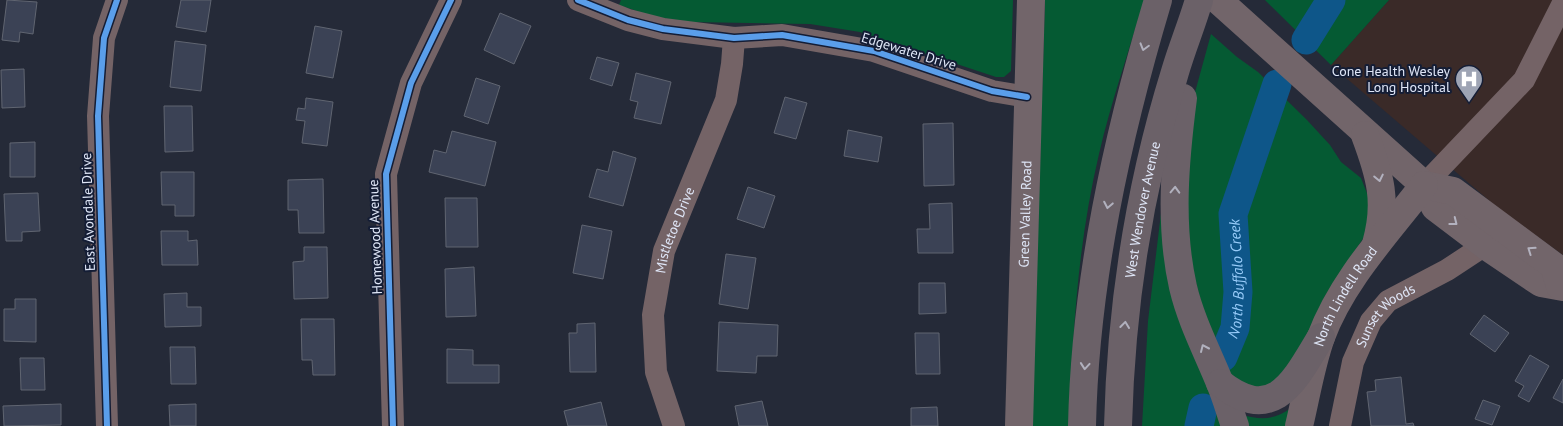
<svg xmlns="http://www.w3.org/2000/svg" width="1563" height="426" viewBox="0 0 1563 426" font-family="'PT Sans',sans-serif">
  <rect width="100%" height="100%" fill="#252a38"/>
  <path fill="#3a2a28" d="M1389,0H1563V255L1499,209L1331,65Z"/>
  <path fill="#055a33" d="M621,0H1013L1011,71L1004,77H996L860,32L810,24L691,22L655,17L619,5Z
    M1045,0H1144C1129,51 1111,102 1099,154C1078,243 1072,334 1070,426H1032Z
    M1265,0H1389L1331,65Z
    M1211,34L1237,57L1258,72L1307,120L1330,145L1341,162L1361,178L1372,206L1368,231L1325,296L1285,388H1236L1209,331L1193,272L1186,211L1194,96Z
    M1165,180L1225,426H1142L1148,321Z
    M1291,408L1290,426H1245L1242,415C1261,420 1275,420 1291,408Z"/>
  <g fill="none" stroke-linecap="round" stroke-linejoin="round">
    <g stroke="#0e5689" stroke-width="29">
      <path d="M1306,40L1331,0"/>
      <path id="s1" d="M1223,357L1235,328L1238,292L1233,214L1277,84"/>
      <path d="M1199,426L1203,408"/>
    </g>
  </g>
  <path fill="#3b4255" stroke="#606571" d="M7,0L37,2L33,34L20,32L19,42L2,40Z
    M181,0H211L206,32L176,27Z
    M500,13L531,26L514,64L484,50Z
    M315,26L342,31L333,78L306,73Z
    M175,41L206,45L201,91L170,87Z
    M597,57L619,63L612,86L590,79Z
    M24,69L25,107L2,108L1,70Z
    M636,73L671,82L661,124L634,118L638,102L630,100Z
    M476,78L500,86L488,124L464,116Z
    M785,97L807,103L796,139L774,133Z
    M306,98L333,102L327,146L302,143L305,121L296,120L298,108L305,109Z
    M164,106H192L193,151L165,152Z
    M953,123L954,185L924,186L923,124Z
    M848,130L882,137L878,162L844,156Z
    M452,131L496,142L485,186L429,172L434,150L446,153Z
    M35,142V177H10V143Z
    M613,151L636,158L623,206L589,197L597,169L608,172Z
    M161,172H194V216H175V205H162Z
    M323,179L324,233H299L298,210H288V180Z
    M748,187L775,196L764,228L737,219Z
    M38,193L40,231L22,232V241H6L4,194Z
    M445,198H477L478,247H446Z
    M952,203L953,253H918L917,229H930L929,204Z
    M582,225L612,231L603,279L573,273Z
    M161,231H188V241L197,240L198,265H162Z
    M304,247H327L328,298L294,299L293,262L304,261Z
    M726,254L756,258L748,309L719,304Z
    M474,267L476,316L446,317L445,269Z
    M919,283H945L946,313L919,314Z
    M187,293V307H201V326L165,327L164,294Z
    M15,299H36V342L4,341V309H15Z
    M1484,315L1509,333L1495,352L1470,334Z
    M301,319H334L335,375H313L312,360H302Z
    M719,322L778,325L777,356H757L756,373L717,371Z
    M595,323L596,372H570L569,333H577V324Z
    M915,333H939L940,374H916Z
    M170,347H195L196,384H171Z
    M447,349L473,350V365H499V383H447Z
    M1530,355L1549,366L1529,402L1518,396L1524,386L1515,381Z
    M20,358H44L45,390H21Z
    M1401,377L1406,424L1413,423L1414,426H1371L1367,392L1376,391L1375,380Z
    M1563,379V403L1553,398Z
    M1483,400L1500,406L1492,425L1475,419Z
    M762,401L768,426H739L735,406Z
    M601,402L607,426H568L564,411Z
    M61,404V425L4,426L3,406Z
    M196,404V426H170L169,405Z
    M937,407L938,426H911V408Z"/>
  <g fill="none" stroke-linecap="round" stroke-linejoin="round">
    <g stroke="#746366" stroke-width="22">
      <path d="M578,0L628,20L663,29L734,38L782,35L874,51L992,91L1027,97"/>
      <path d="M1424,185L1524,80L1563,3"/>
      <path d="M107,426L98,116L104,38L117,0"/>
      <path d="M393,426L386,174L411,83L451,0"/>
      <path id="s2" d="M674,426L656,372L653,315L664,251L726,100L732,64L734,38"/>
      <path id="s3" d="M1340,426L1353,362L1371,321L1388,301L1447,270L1485,245"/>
    </g>
    <g stroke="#72656a" stroke-width="28">
      <path d="M1218,0L1424,185L1435,207L1489,248L1541,283L1563,287"/>
      <path d="M1365,135C1380,175 1388,202 1376,244"/>
      <path d="M1424,185L1453,191L1554,266L1560,286"/>
      <path id="s4" d="M1019,426L1031,0"/>
      <path id="s5" d="M1299,426C1306,397 1311,365 1321,337C1342,280 1388,232 1424,185"/>
    </g>
    <g stroke="#6b6168" stroke-width="28">
      <path d="M1183,98C1175,160 1169,225 1183,287C1191,321 1207,351 1220,383C1226,397 1230,412 1235,426"/>
      <path d="M1220,383C1274,426 1295,380 1321,337"/>
      <path d="M1082,426C1085,282 1117,137 1158,0"/>
      <path id="s6" d="M1118,426C1121,307 1140,185 1175,72C1182,48 1192,24 1199,0"/>
    </g>
    <g stroke="#141d35" stroke-width="9">
      <path id="cycleway" d="M578,0L628,20L663,29L734,38L782,35L874,51L992,91L1027,97
        M107,426L98,116L104,38L117,0
        M393,426L386,174L411,83L451,0"/>
    </g>
    <use href="#cycleway" stroke="#5a9eea" stroke-width="6"/>
  </g>
  <defs><path id="oneway-chevron" d="M-2-3.5L2.5 0L-2 3.5" fill="none" stroke-width="1.6" stroke-linecap="round" stroke-linejoin="round" transform="scale(1.25)"/></defs>
  <g stroke="#b1b1be">
    <use href="#oneway-chevron" transform="translate(1144 47) rotate(106)"/>
    <use href="#oneway-chevron" transform="translate(1175 190) rotate(-88)"/>
    <use href="#oneway-chevron" transform="translate(1108 205) rotate(101)"/>
    <use href="#oneway-chevron" transform="translate(1125 325) rotate(-83)"/>
    <use href="#oneway-chevron" transform="translate(1204 348) rotate(-114)"/>
    <use href="#oneway-chevron" transform="translate(1085 366) rotate(95)"/>
  </g>
  <g stroke="#b3b2bf">
    <use href="#oneway-chevron" transform="translate(1379 178) rotate(78)"/>
    <use href="#oneway-chevron" transform="translate(1454 222) rotate(38)"/>
    <use href="#oneway-chevron" transform="translate(1531 250) rotate(-145)"/>
  </g>
  <defs>
    <g id="hospital-pin" transform="scale(1.4375)"><path d="M0 17L-7.5 6A9.5 9.5 0 1 1 7.5 6Z" fill="#9ea4b4" stroke="#141d35"/><path d="M-5-5h3v3.5h4V-5h3V5h-3V1.5h-4V5h-3Z" fill="#fff"/></g>
  </defs>
  <g fill-rule="evenodd">
    <use href="#hospital-pin" x="1469" y="79"/>
  </g>
  <g text-anchor="middle" dominant-baseline="central" stroke-width="4" stroke-linejoin="round" paint-order="stroke">
    <g font-size="14" fill="#dfe6f7" stroke="#141d35">
      <text transform="translate(909 51) rotate(17)">Edgewater Drive</text>
      <text stroke="none"><textPath href="#s6" startOffset="218">West Wendover Avenue</textPath></text>
      <text transform="translate(88 212) rotate(-92)">East Avondale Drive</text>
      <text stroke="none"><textPath href="#s4" startOffset="212">Green Valley Road</textPath></text>
      <text stroke="none"><textPath href="#s2" startOffset="202">Mistletoe Drive</textPath></text>
      <text transform="translate(375 237) rotate(-92)">Homewood Avenue</text>
      <text stroke="none"><textPath href="#s5" startOffset="139">North Lindell Road</textPath></text>
      <text stroke="none"><textPath href="#s3" startOffset="124">Sunset Woods</textPath></text>
    </g>
    <g font-size="14" fill="#dfe6f7" stroke="#141d35" text-anchor="end">
      <text x="1450" y="71">Cone Health Wesley<tspan x="1450" dy="16">Long Hospital</tspan></text>
    </g>
    <g font-size="15" font-style="italic" fill="#97cbf9" stroke="#141d35">
      <text stroke="none"><textPath href="#s1" startOffset="81">North Buffalo Creek</textPath></text>
    </g>
  </g>
</svg>
